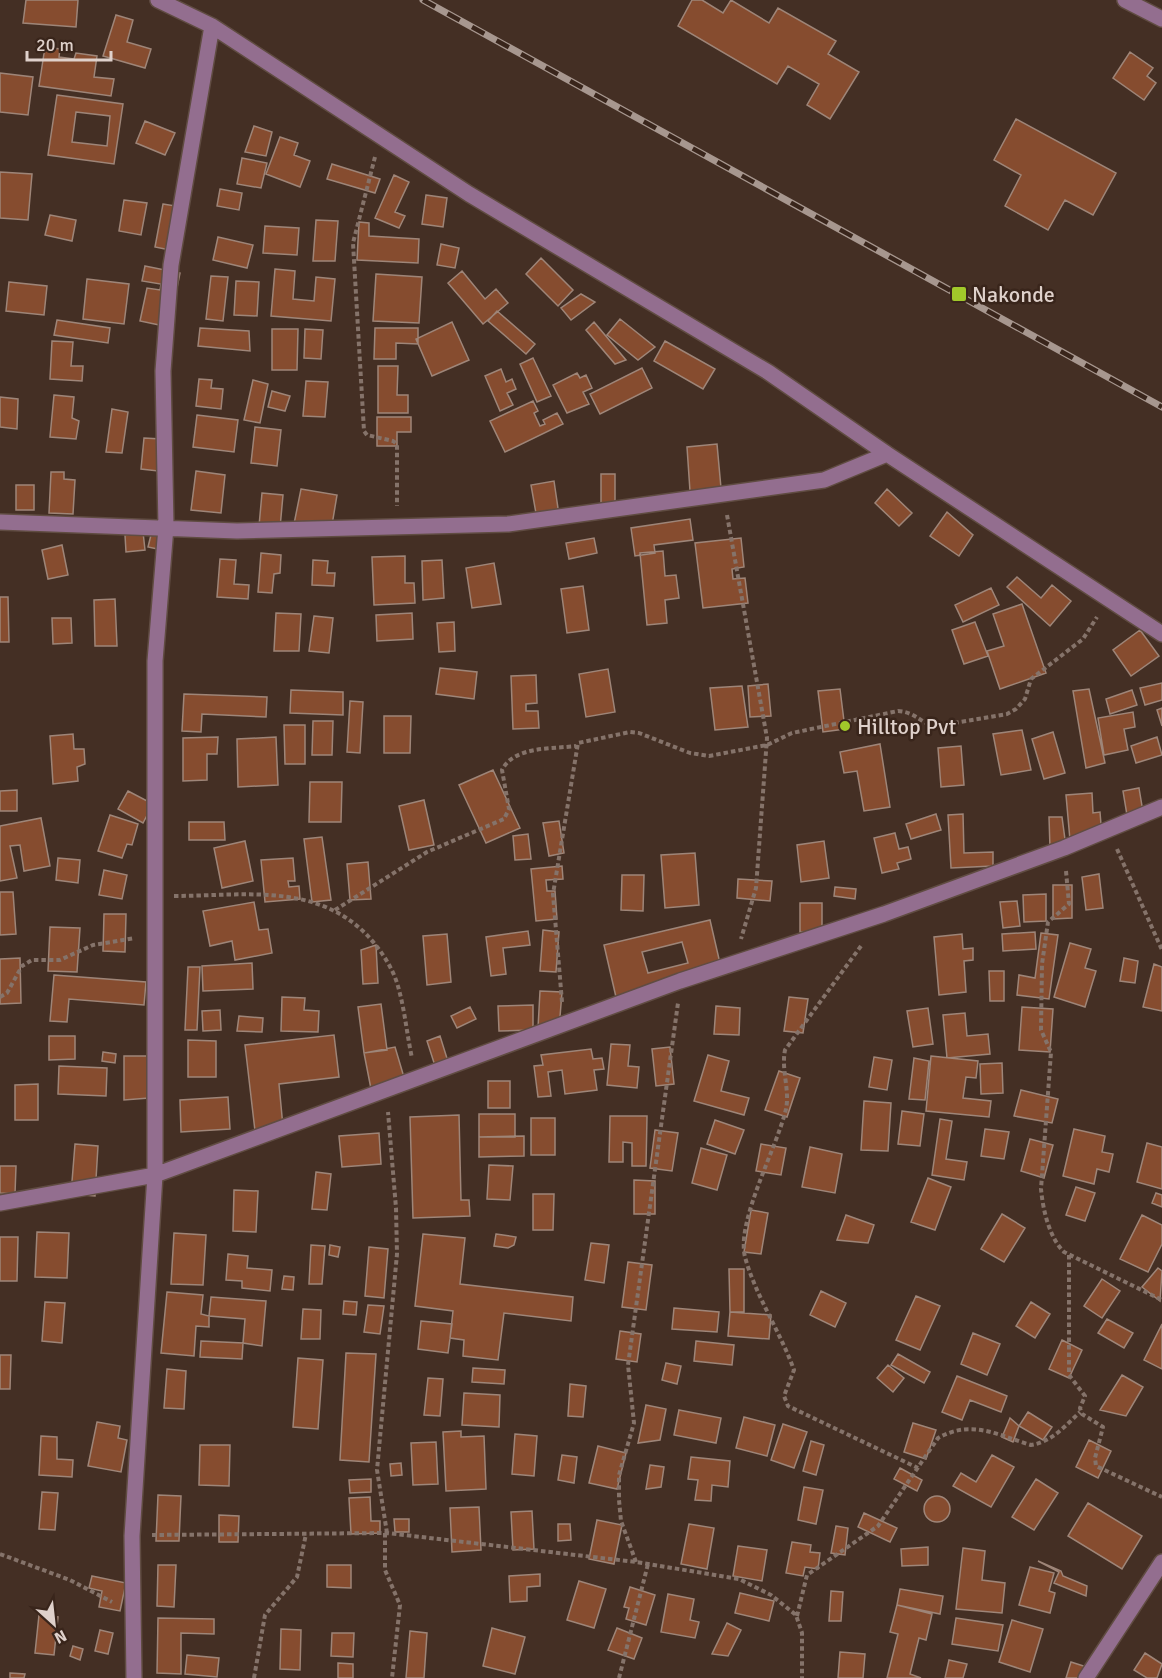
<svg xmlns="http://www.w3.org/2000/svg" width="1162" height="1678" viewBox="0 0 1162 1678" font-family="Signika,sans-serif">
  <rect width="100%" height="100%" fill="#442f24"/>
  <path fill="#864c2f" stroke="#9e8578" stroke-width="1.5" fill-rule="evenodd" d="M26,0H78L76,27L23,23Z
    M692,0H702L723,13L731,0L769,23L778,8L836,41L828,54L859,72L830,119L807,105L819,84L788,66L777,84L678,26Z
    M116,15L133,20L127,42L151,49L145,68L103,56Z
    M45,47L60,49L59,57L74,59L76,53L97,56L94,77L114,79L111,96L39,86Z
    M1130,52L1153,68L1147,76L1156,83L1144,100L1113,78Z
    M0,73L33,77L28,115L0,112Z
    M57,95L123,104L114,164L48,155ZM76,112L110,116L107,146L72,142Z
    M1016,119L1116,173L1093,215L1065,200L1048,230L1005,206L1021,175L994,160Z
    M145,121L175,133L165,155L136,143Z
    M254,126L272,132L266,156L245,152Z
    M280,137L298,143L294,155L310,161L300,187L266,174Z
    M242,158L267,163L261,188L237,184Z
    M332,164L380,179L375,193L327,179Z
    M0,172L32,174L28,220L0,218Z
    M394,175L409,182L395,212L405,216L399,228L375,218Z
    M220,189L242,193L239,210L217,206Z
    M426,195L447,198L443,227L422,224Z
    M124,200L147,203L141,235L119,231Z
    M163,204L182,207L175,251L155,247Z
    M50,215L76,220L72,241L45,235Z
    M316,220L338,221L335,261H313Z
    M359,222L369,223V236L419,239L418,263L357,260Z
    M265,226L299,228L297,255L263,253Z
    M218,237L253,245L247,268L213,260Z
    M441,244L459,248L455,268L437,265Z
    M541,258L573,290L558,306L526,274Z
    M145,266L180,273L169,327L140,321L147,288L160,290L161,284L142,281Z
    M275,269L295,271L293,299L314,301L316,277L335,279L331,321L271,316Z
    M462,271L485,299L496,289L508,303L483,324L448,283Z
    M376,274L422,277L419,323L373,321Z
    M211,276L228,277L223,321L206,319Z
    M87,279L129,284L124,324L83,319Z
    M236,281L259,282L257,316L234,315Z
    M9,282L47,286L44,315L6,311Z
    M581,294L595,302L571,320L561,308Z
    M497,311L535,344L526,354L488,321Z
    M620,319L655,347L638,360L607,335Z
    M57,320L110,328L108,343L54,335Z
    M452,322L469,360L432,376L416,339Z
    M594,322L626,360L615,364L586,330Z
    M200,328L249,331L250,351L198,346Z
    M375,328H418V344L396,343V359H374Z
    M272,329H298L297,370H272Z
    M305,329L323,330L321,359L304,358Z
    M52,341L73,342L71,366H83L82,381L50,379Z
    M665,341L715,369L703,389L654,361Z
    M533,358L551,396L537,402L520,364Z
    M378,366H398L397,395H408V413H378Z
    M642,368L652,388L600,414L590,394Z
    M501,369L506,382L512,379L516,389L507,393L513,405L500,411L485,376Z
    M577,373L580,378L586,375L592,388L583,392L589,404L567,413L553,385Z
    M199,379L212,380L211,388L223,389L221,409L196,406Z
    M253,380L268,384L260,423L244,420Z
    M306,381L328,382L325,417L303,416Z
    M272,391L290,396L285,411L268,407Z
    M54,395L74,397L72,418L79,421L76,439L50,437Z
    M0,397L18,399L17,429L0,427Z
    M533,401L538,411L534,413L540,426L545,424L543,420L557,413L563,424L505,452L490,421Z
    M112,409L128,412L122,453L106,452Z
    M197,415L238,420L234,452L193,447Z
    M377,417H411V432H397V446H377Z
    M255,427L281,430L277,466L251,463Z
    M144,438L161,439L158,471L141,469Z
    M717,444L721,488L690,491L687,447Z
    M196,471L225,475L221,513L191,510Z
    M51,472H64V479L75,480L73,514L49,513Z
    M601,474H615V510H601Z
    M554,481L559,515L537,519L531,485Z
    M16,485H34V510H16Z
    M301,489L337,495L331,531L294,524Z
    M887,489L912,513L899,526L875,503Z
    M262,493L283,495L280,528L259,526Z
    M947,512L973,535L959,556L930,536Z
    M690,519L693,540L654,545L655,553L635,556L631,528Z
    M143,532L145,550L126,552L125,535Z
    M151,535L170,539L167,551L148,547Z
    M594,538L597,553L569,559L566,543Z
    M741,538L744,567L732,569L733,579L745,578L748,603L703,608L695,543Z
    M62,545L68,575L48,579L42,550Z
    M663,551L665,576L676,575L679,598L665,600L667,623L647,625L640,553Z
    M261,553L281,555L280,573L274,574L272,593L258,592Z
    M405,556V583H414L415,603L374,605L372,557Z
    M220,559L236,560L234,584L249,585L248,599L217,597Z
    M313,560L328,561L327,573H335L334,586L312,585Z
    M442,560L444,598L423,600L422,561Z
    M494,563L501,604L472,608L466,568Z
    M1017,577L1041,598L1052,585L1071,601L1050,626L1007,587Z
    M583,586L589,630L567,633L561,589Z
    M991,588L999,605L963,622L955,605Z
    M0,597H8L9,642H0Z
    M115,599L117,646H95L94,600Z
    M1022,604L1046,673L1000,689L987,651L1004,646L993,614Z
    M276,613L301,614L299,651H274Z
    M412,613L413,639L377,641L376,615Z
    M314,616L333,618L329,653L309,651Z
    M52,618H71L72,643L53,644Z
    M454,622L455,651L439,652L437,623Z
    M975,622L988,656L964,664L952,630Z
    M1140,630L1159,656L1131,676L1113,650Z
    M440,668L477,672L474,699L436,694Z
    M608,669L615,712L586,717L579,674Z
    M536,675L537,703L526,704V711H538L539,728L513,729L511,676Z
    M1162,683V700L1145,705L1140,688Z
    M768,684L771,716L750,717L748,686Z
    M742,686L748,727L715,730L710,688Z
    M840,689L845,729L823,732L818,691Z
    M1089,689L1105,763L1086,768L1073,691Z
    M291,690L343,692V715L290,713Z
    M1132,690L1137,705L1110,714L1106,699Z
    M184,694L267,697L266,717L202,714L201,732L182,731Z
    M350,701L363,702L360,753L347,752Z
    M1162,708V726L1157,710Z
    M1133,712L1135,727L1124,729L1128,750L1104,755L1098,718Z
    M384,716H411L410,753H384Z
    M313,721H333L332,755H312Z
    M284,725H305V764H285Z
    M1022,730L1031,770L1001,775L993,734Z
    M1053,732L1065,773L1044,779L1032,739Z
    M73,734L74,749H84L85,764L77,767L78,781L53,784L50,736Z
    M218,737L217,754H207V780L183,781V738Z
    M276,737L278,785L238,787L237,739Z
    M1157,737L1162,755L1136,763L1131,746Z
    M880,744L890,807L864,811L857,771L844,773L840,752Z
    M961,746L964,785L941,787L938,748Z
    M493,770L520,828L486,843L459,785Z
    M310,782H342L341,822H309Z
    M1139,788L1144,818L1128,821L1123,791Z
    M17,790V811H0V791Z
    M128,791L153,804L143,823L118,809Z
    M1092,793L1093,813L1100,812L1102,837L1070,840L1066,795Z
    M424,800L434,845L409,850L399,806Z
    M936,814L941,830L911,839L906,824Z
    M963,814L964,853L993,852V866L951,868L948,815Z
    M110,815L138,824L132,845L127,844L122,858L98,851Z
    M1049,817H1062L1066,847L1050,848Z
    M41,818L50,866L24,871L20,845L10,846L17,878L0,881V826Z
    M559,821L564,853L549,856L543,823Z
    M189,822H224L225,840H189Z
    M895,833L899,849L908,847L911,859L897,863L899,869L882,873L874,838Z
    M528,834L531,859L515,860L513,836Z
    M322,837L331,900L312,902L304,839Z
    M245,841L253,881L222,888L214,848Z
    M824,841L829,878L801,882L797,845Z
    M695,853L699,905L665,908L661,855Z
    M58,858L80,860L78,883L56,880Z
    M293,858L295,881H288L289,887L299,886L300,899L265,902L261,860Z
    M368,862L371,899L350,900L347,864Z
    M562,866L563,879L546,880L547,891H555L557,919L536,921L531,869Z
    M104,870L127,875L122,899L99,895Z
    M1099,874L1103,908L1086,910L1082,877Z
    M622,875H644L643,911L621,910Z
    M738,879L772,881L770,901L737,898Z
    M1053,885H1072V918L1053,919Z
    M835,887L856,889L855,899L834,896Z
    M0,892H13L16,934L0,935Z
    M1046,894V921L1024,922L1023,895Z
    M1017,901L1020,926L1003,928L1000,902Z
    M254,902L259,930L268,929L272,953L235,960L232,941L210,946L203,911Z
    M800,903H822V932H800Z
    M104,914H126L125,952L103,951Z
    M710,920L722,972L616,997L604,945ZM682,942L688,963L648,973L642,952Z
    M50,927L80,928L77,972L48,971Z
    M543,930L559,932L556,972L540,971Z
    M528,931L530,945L503,948L506,974L491,976L486,937Z
    M1035,932L1036,949L1003,951L1002,934Z
    M1041,933L1058,935L1049,999L1017,995L1019,975L1035,978Z
    M447,934L451,982L427,985L423,936Z
    M962,934L963,949L973,948V960L964,961L966,992L939,995L934,937Z
    M1070,943L1091,949L1085,968L1096,971L1085,1007L1054,997Z
    M376,945L378,983L363,984L361,950Z
    M20,958L21,1003L0,1004V959Z
    M1124,958L1138,961L1135,983L1120,981Z
    M252,963L253,989L203,991L202,966Z
    M1154,964L1162,967V1011L1143,1007Z
    M188,967H200L197,1030H185Z
    M989,971H1004V1001H990Z
    M54,975L146,982L144,1005L69,999L67,1022L50,1021Z
    M540,991L562,992L559,1029L538,1028Z
    M282,997L305,998L304,1010L319,1011L318,1032L281,1031Z
    M789,997L808,999L803,1033L784,1031Z
    M381,1004L387,1050L364,1053L358,1007Z
    M533,1005V1030L499,1031L498,1006Z
    M716,1006L740,1008L739,1035L714,1034Z
    M470,1007L476,1019L457,1028L451,1016Z
    M1022,1007L1053,1009L1050,1052L1019,1050Z
    M928,1008L933,1044L913,1047L907,1011Z
    M220,1010L221,1030L203,1031L202,1011Z
    M965,1013L967,1036L988,1034L990,1054L947,1058L943,1015Z
    M239,1016L263,1018L262,1032L237,1031Z
    M334,1035L339,1077L279,1084L283,1127L255,1131L245,1045Z
    M49,1036H75V1059L49,1060Z
    M440,1036L450,1068L437,1072L427,1041Z
    M188,1040L216,1041V1077H188Z
    M611,1044L630,1045L628,1066L639,1067L637,1088L607,1085Z
    M395,1047L406,1084L372,1094L364,1053Z
    M670,1047L674,1084L656,1086L652,1049Z
    M591,1049L593,1059L602,1058L604,1069L594,1070L597,1090L565,1094L562,1070L548,1072L551,1096L538,1097L534,1066L543,1065L541,1055Z
    M103,1052L116,1054L115,1063L102,1061Z
    M708,1055L729,1061L721,1091L749,1098L744,1115L694,1101Z
    M124,1056H149V1098L124,1100Z
    M931,1056L978,1061L976,1078L966,1077L963,1098L991,1101L989,1117L926,1111Z
    M874,1057L892,1060L887,1090L869,1087Z
    M914,1058L929,1061L925,1100L909,1099Z
    M1002,1063L1003,1093L981,1094L980,1064Z
    M59,1066L107,1068L106,1096L58,1094Z
    M779,1071L800,1078L787,1117L765,1110Z
    M488,1081H510V1108H488Z
    M38,1084V1120H15V1085Z
    M1021,1090L1058,1099L1052,1123L1014,1116Z
    M228,1097L230,1129L181,1132L180,1100Z
    M864,1101L891,1103L888,1151L861,1150Z
    M902,1111L924,1114L920,1146L898,1144Z
    M479,1114H515V1137H479Z
    M459,1115L461,1200H469L470,1216L413,1218L410,1117Z
    M610,1116H647L646,1166H632V1143L623,1142V1162H609Z
    M531,1118H555V1155H531Z
    M940,1119L952,1121L946,1159L967,1162L964,1180L932,1175Z
    M715,1120L744,1130L735,1154L707,1144Z
    M985,1129L1009,1132L1004,1159L981,1156Z
    M1074,1129L1105,1136L1102,1152L1113,1154L1109,1172L1097,1169L1094,1184L1063,1176Z
    M655,1130L678,1133L672,1171L650,1168Z
    M379,1133L381,1164L342,1167L339,1136Z
    M524,1136V1156L479,1157V1137Z
    M1030,1139L1053,1145L1044,1178L1021,1171Z
    M1147,1143L1162,1147V1189L1137,1182Z
    M75,1144L98,1146L95,1196L71,1194Z
    M761,1144L786,1148L781,1175L756,1171Z
    M810,1147L842,1154L835,1193L802,1187Z
    M701,1148L727,1155L717,1190L692,1183Z
    M489,1165L513,1166L510,1200L487,1199Z
    M0,1166H16L15,1194L0,1193Z
    M316,1172L331,1174L327,1210L312,1209Z
    M928,1178L951,1187L935,1230L911,1222Z
    M634,1180L655,1181V1214H634Z
    M1076,1187L1095,1193L1085,1221L1066,1215Z
    M234,1190L258,1191L256,1232L233,1231Z
    M1156,1193L1162,1195V1207L1152,1203Z
    M533,1194H554L553,1230H533Z
    M751,1210L768,1213L761,1254L744,1252Z
    M1002,1214L1025,1228L1004,1262L981,1249Z
    M846,1215L874,1225L868,1243L837,1240Z
    M1142,1215L1162,1225V1244L1148,1272L1120,1259Z
    M37,1232L69,1233L67,1278L35,1277Z
    M174,1233L206,1235L203,1285L171,1284Z
    M423,1234L465,1238L460,1284L573,1297L571,1321L504,1313L498,1360L463,1356L464,1340L450,1338L453,1311L415,1306Z
    M496,1234L516,1237L514,1245L508,1248L494,1246Z
    M0,1237H18L17,1281H0Z
    M591,1243L609,1245L604,1283L585,1280Z
    M311,1245L325,1246L322,1284H309Z
    M330,1245L340,1247L338,1257L329,1255Z
    M369,1247L388,1249L384,1298L365,1296Z
    M228,1254L248,1256L247,1268L272,1270L270,1291L242,1288V1281L226,1280Z
    M628,1262L652,1265L646,1310L622,1307Z
    M1158,1268L1162,1271L1160,1301L1142,1287Z
    M729,1269H744V1312H730Z
    M284,1276L294,1277L293,1290L282,1289Z
    M1102,1279L1120,1291L1102,1318L1084,1306Z
    M821,1291L846,1303L835,1327L810,1315Z
    M167,1292L203,1295L201,1314L209,1316V1327L196,1326L194,1356L161,1353Z
    M916,1296L940,1306L920,1350L896,1340Z
    M211,1297L266,1301L262,1346L243,1343L245,1319L209,1316Z
    M344,1301L357,1302L356,1315L343,1314Z
    M45,1302L65,1303L62,1343L42,1341Z
    M1031,1302L1050,1314L1035,1338L1016,1326Z
    M368,1305L384,1306L380,1334L364,1332Z
    M674,1308L719,1312L717,1332L672,1329Z
    M303,1309L321,1310L320,1339H301Z
    M730,1312L771,1315L769,1339L728,1336Z
    M1107,1319L1133,1333L1124,1348L1098,1333Z
    M421,1321L452,1324L448,1353L418,1349Z
    M1162,1324V1369L1144,1360Z
    M620,1331L641,1334L637,1362L616,1359Z
    M973,1333L1000,1344L987,1375L961,1364Z
    M1062,1340L1082,1350L1069,1378L1049,1369Z
    M201,1341L243,1343L242,1359L200,1357Z
    M696,1341L734,1345L732,1365L694,1361Z
    M346,1353L376,1354L369,1462L340,1460Z
    M898,1354L930,1372L924,1383L891,1365Z
    M0,1355H11L10,1389H0Z
    M298,1358L323,1360L318,1429L293,1427Z
    M666,1363L681,1366L677,1384L662,1380Z
    M888,1365L904,1378L893,1392L877,1378Z
    M473,1368L505,1370L504,1384L472,1382Z
    M167,1369L186,1371L184,1409L164,1408Z
    M1122,1375L1143,1387L1126,1416L1100,1410Z
    M957,1376L1007,1396L1001,1412L970,1400L962,1420L942,1412Z
    M428,1378L443,1379L440,1416L424,1415Z
    M570,1384L586,1386L583,1417L568,1416Z
    M464,1393L500,1395L499,1427L462,1425Z
    M646,1405L666,1409L660,1440L638,1443Z
    M679,1410L721,1418L716,1443L674,1435Z
    M1028,1412L1052,1427L1043,1440L1019,1426Z
    M744,1417L775,1425L767,1456L736,1448Z
    M1010,1418L1019,1426L1013,1442L1002,1437Z
    M97,1422L120,1426L118,1438L127,1440L121,1472L88,1466Z
    M913,1423L936,1430L926,1459L904,1452Z
    M783,1424L807,1432L794,1468L771,1460Z
    M461,1431V1437L484,1436L486,1489L446,1491L443,1432Z
    M515,1434L537,1436L534,1476L512,1474Z
    M41,1436L57,1437V1459L73,1460L72,1477L39,1475Z
    M1089,1440L1111,1451L1098,1478L1076,1467Z
    M811,1441L824,1445L816,1475L803,1471Z
    M436,1442L438,1484L413,1485L411,1443Z
    M200,1445H230L229,1486L199,1485Z
    M598,1446L626,1453L617,1489L589,1483Z
    M562,1455L577,1457L574,1483L558,1480Z
    M992,1455L1014,1467L991,1507L953,1486L961,1473L976,1482Z
    M691,1457L730,1461L728,1487L712,1485L711,1501L695,1500L698,1480L688,1479Z
    M401,1463L402,1475L391,1476L390,1464Z
    M650,1465L664,1467L661,1487L646,1489Z
    M900,1468L922,1480L917,1491L894,1479Z
    M371,1479V1492L350,1493L349,1480Z
    M1036,1479L1058,1493L1034,1530L1012,1517Z
    M804,1487L823,1490L816,1524L798,1520Z
    M42,1492L58,1493L55,1530L39,1529Z
    M158,1495L181,1496L179,1541H156Z
    M924 1509a13 13 0 1 1 26 0a13 13 0 1 1-26 0Z
    M370,1497L371,1521H380V1533L351,1534L349,1498Z
    M1088,1503L1142,1536L1122,1569L1068,1536Z
    M479,1507L481,1550L452,1552L450,1508Z
    M532,1511L534,1549L513,1550L511,1512Z
    M864,1513L897,1528L890,1542L858,1527Z
    M219,1515L239,1516L238,1542H219Z
    M394,1519H409V1532H395Z
    M597,1520L622,1525L614,1564L589,1559Z
    M558,1524H570L571,1540L558,1541Z
    M689,1524L714,1528L707,1569L681,1564Z
    M836,1526L848,1528L845,1555L831,1553Z
    M792,1542L811,1545L810,1552L820,1553L818,1569L805,1567L803,1576L786,1573Z
    M738,1546L767,1550L762,1581L733,1576Z
    M928,1547V1565L902,1566L901,1549Z
    M963,1548L985,1551L982,1580L1005,1583L1002,1613L956,1609Z
    M1038,1561L1061,1571L1063,1576L1087,1586L1086,1596L1054,1583L1059,1572Z
    M158,1565H176L174,1607L157,1606Z
    M327,1565H351V1588L327,1587Z
    M1030,1567L1054,1573L1049,1591L1055,1593L1050,1613L1019,1605Z
    M540,1574V1586L527,1587V1601L510,1602L509,1576Z
    M92,1576L126,1583L120,1611L99,1607L102,1591L89,1588Z
    M579,1581L606,1589L594,1628L567,1620Z
    M630,1587L655,1595L646,1625L626,1619L629,1608L624,1607Z
    M900,1589L943,1596L940,1614L897,1605Z
    M831,1591L843,1592L841,1621H829Z
    M740,1593L774,1601L769,1621L735,1613Z
    M668,1594L694,1599L690,1620L699,1622L695,1638L661,1632Z
    M897,1605L932,1614L926,1640L919,1638L910,1674L921,1678H887L898,1634L890,1632Z
    M39,1615L58,1617L54,1655L35,1653Z
    M158,1618L214,1619V1634L181,1633V1674L157,1673Z
    M956,1618L1003,1625L998,1651L952,1644Z
    M1012,1620L1043,1629L1030,1672L999,1662Z
    M727,1623L741,1630L728,1656L712,1654Z
    M492,1628L525,1637L515,1674L483,1666Z
    M617,1628L642,1638L634,1659L608,1650Z
    M281,1629L301,1630L300,1670L280,1669Z
    M100,1630L113,1633L108,1654L95,1651Z
    M410,1631L427,1633L424,1678H406Z
    M332,1633H354L353,1657L331,1656Z
    M73,1646L83,1649L80,1660L70,1656Z
    M840,1652L865,1654L863,1678H838Z
    M1145,1653L1162,1664L1157,1678H1147L1134,1670Z
    M187,1655L219,1658L217,1677L185,1674Z
    M949,1660L967,1664L963,1678H945Z
    M1071,1662L1096,1670L1093,1678H1066Z
    M338,1663L353,1664V1678H338Z
    M10,1673L25,1674L24,1678H10Z"/>
  <g fill="none" stroke-linecap="round" stroke-linejoin="round">
    <g stroke="#604c42" stroke-width="18">
      <path id="minor" d="M158,0L212,26L469,194L768,372L887,454L1162,634
        M1125,0L1162,19
        M0,522L237,531L508,524L824,480L887,454
        M0,1203L155,1175L680,981L884,914L1064,848L1162,807
        M134,1678L132,1536L155,1175V661L166,527L163,371L171,265L212,26
        M1086,1678L1162,1562"/>
    </g>
    <path stroke="#85736a" stroke-width="4" stroke-dasharray="4.5 3" stroke-linecap="butt" d="M375,157L353,243L364,431L367,435L393,441L397,444V506
      M727,515L767,738L756,888L741,939
      M1117,849L1162,950
      M1066,871L1069,904L1048,922L1042,964L1041,1030L1051,1052L1041,1189C1043,1210 1049,1237 1064,1252L1162,1300
      M174,896C242,896 315,882 367,935C381,950 394,969 399,990C405,1012 407,1035 412,1058
      M335,910L427,852L504,819L509,809L502,770C514,746 552,749 576,746
      M861,946L785,1050C781,1070 790,1090 786,1109C777,1148 736,1221 745,1257C756,1297 780,1331 794,1370L784,1396L788,1406L918,1468
      M0,997L7,993L22,966L32,960H60L93,945L135,938
      M562,1002L553,894L578,743L630,732L639,733L690,753L709,756L767,745L792,733L898,711C916,712 921,724 936,726L1007,714L1016,709L1025,699L1031,679L1083,639L1097,617
      M1069,1255V1375L1085,1396L1080,1408L1082,1414L1103,1427L1095,1458L1096,1466L1162,1497
      M385,1533V1570L400,1605L392,1678
      M387,1533L377,1470L397,1254L396,1208L388,1112
      M152,1535L387,1533L636,1562L739,1579L771,1595L796,1615L802,1633V1678
      M0,1554L70,1580L112,1602
      M636,1562L621,1521L619,1500V1475L634,1423L628,1365L678,1003
      M797,1616L807,1575L878,1526L938,1438C972,1419 997,1435 1031,1445C1052,1442 1066,1425 1080,1412
      M254,1678L265,1615L297,1577L306,1534
      M619,1678L648,1564"/>
    <use href="#minor" stroke="#936e8f" stroke-width="15"/>
    <g stroke="#a7978f" stroke-width="7">
      <path id="rail" d="M423,0L1162,407"/>
    </g>
    <use href="#rail" stroke="#39251b" stroke-width="4.5" stroke-dasharray="14" stroke-linecap="butt"/>
  </g>
  <g fill="#a1c92a" stroke="#39251b" stroke-width="2">
    <rect x="951" y="286" width="16" height="16" rx="3"/>
    <circle cx="845" cy="726" r="6"/>
  </g>
  <g text-anchor="middle" dominant-baseline="central" stroke-width="5" stroke-linejoin="round" paint-order="stroke">
    <g font-size="22" fill="#dfd1cb" stroke="#39251b" text-anchor="start">
      <text x="972" y="294">Nakonde</text>
      <text x="857" y="726">Hilltop Pvt</text>
    </g>
  </g>
  <g transform="translate(54 1624) rotate(153)" stroke="#39251b" stroke-width="4.5" paint-order="stroke">
  <path d="M0-4.5L10 22L0 15L-10 22Z" fill="#dfd1cb"/>
  <text y="-9" font-size="16" font-weight="bold" text-anchor="middle" fill="#dfd1cb">N</text>
  </g>
  <path d="M27 51v9h84v-9" fill="none" stroke="#dfd1cb" stroke-width="3"/>
  <text x="36" y="51" font-size="18" fill="#dfd1cb" stroke="#39251b" stroke-width="4.5" paint-order="stroke">20 m</text>
</svg>
